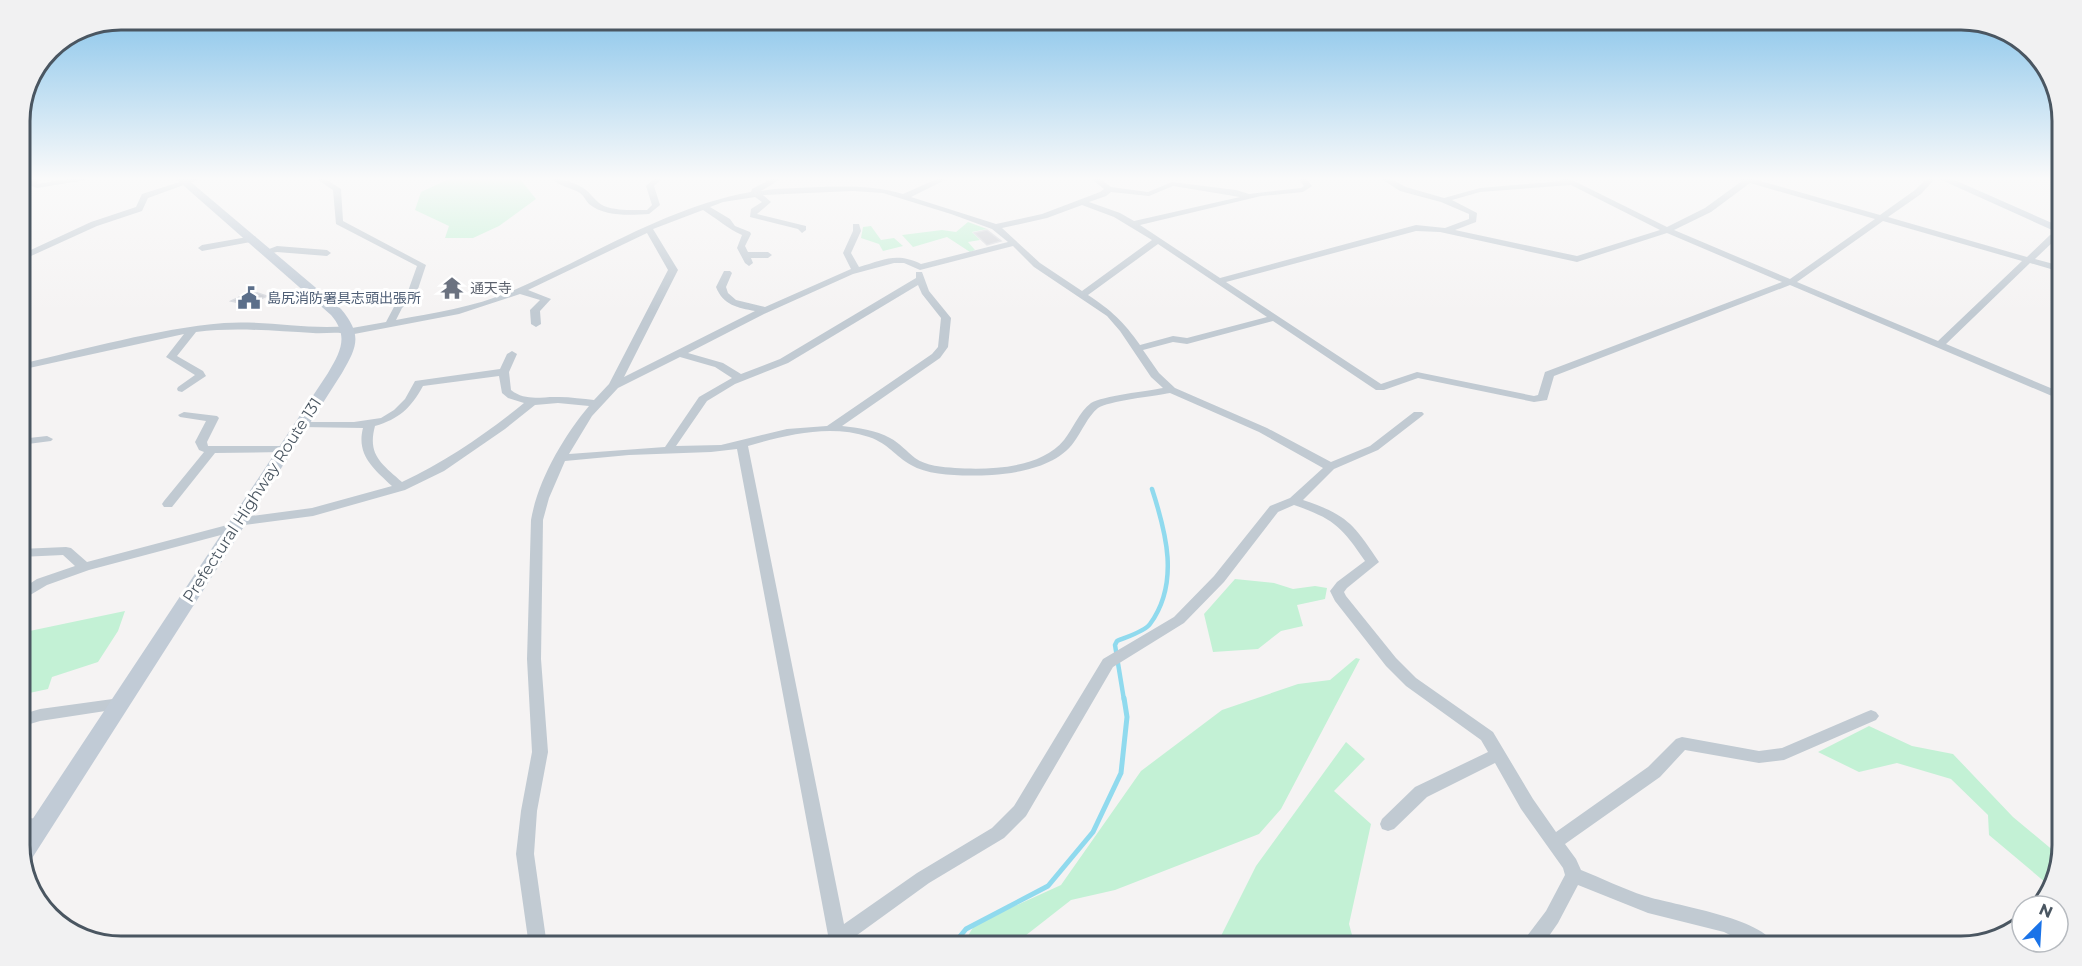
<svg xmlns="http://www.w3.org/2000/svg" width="2082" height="966" viewBox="0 0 2082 966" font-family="Montserrat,'Noto Sans JP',sans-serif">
  <rect width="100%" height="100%" fill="#f5f3f3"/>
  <path fill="#c3f1d5" d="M451,178H519L536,199L499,226L473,238H445L449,226L415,210L421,192Z
    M968,222L987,229L972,232L980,240L968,242L975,250L970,252L947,237L913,247L902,235L942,230L956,232Z
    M871,226L881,240L894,238L903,246L883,251L879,244L861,238L863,227Z
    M1235,579L1274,583L1293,589L1315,586L1327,588L1325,599L1297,605L1303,626L1281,631L1258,649L1213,652L1204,614Z
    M125,611L118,631L98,662L52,677L48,689L20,695V633Z
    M1356,658L1360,659L1281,809L1259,834L1115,890L1071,900L1025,936L1007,946H962L975,924L1061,885L1141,771L1222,710L1298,684L1330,680Z
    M1869,726L1912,746L1953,754L2013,817L2055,852V884L2052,888L1989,835L1988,815L1951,779L1897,763L1859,772L1818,752Z
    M1346,742L1365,759L1334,791L1371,824L1349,924L1355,946H1216L1256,866Z"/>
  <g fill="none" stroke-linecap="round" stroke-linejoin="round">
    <path stroke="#90daee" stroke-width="4.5" d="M1124,700L1115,645L1117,641C1126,637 1144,632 1150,624C1180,583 1166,532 1152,489"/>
    <path stroke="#90daee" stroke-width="5" d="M952,946L966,929L1048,886L1093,832L1121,773L1127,717L1124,698"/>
  </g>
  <path fill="#cdcfd5" stroke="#d7d9de" stroke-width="1.5" d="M987,230L1001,241L987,245L974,233Z
    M252,291L267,296L247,305L231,301Z"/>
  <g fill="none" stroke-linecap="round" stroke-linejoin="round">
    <path fill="#c1cad2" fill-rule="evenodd" d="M31,178H39L37,184L73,178H90L86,180L37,188L29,185Z
      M192,178H203L148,198L142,211L97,226L20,261V255L91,222L136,207L142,194Z
      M315,178H324L341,189L343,221L426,265L416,295L402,308L396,320C435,313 475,307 512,291C591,257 666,207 751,192L752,189L773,178H782L761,191L774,189C817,188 862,182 903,194L939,178H949L911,197L996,224L1042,214L1100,192L1104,189L1090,178H1099L1111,187L1148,192L1172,182L1236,190L1249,194L1301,188L1304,186L1298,178H1306L1312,186L1303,192L1261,196L1140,225L1220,278L1416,225L1445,228L1469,219V214L1441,202L1400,191L1380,178H1389L1406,187L1444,198L1480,188L1563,181L1558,178H1568L1667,227L1705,208L1742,181L1738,178H1750L1880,215L1915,190L1927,178H1933V181L1921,194L1888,217L2027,257L2050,235L2061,232V238L2056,239L2035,259L2061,266V272L2030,263L1946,344L2060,392L2059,399L1790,285L1554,376L1547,400L1534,402L1418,378L1384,390H1376L1273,321L1187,344L1173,342L1143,350L1159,373L1175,388L1267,428L1331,462L1370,446L1414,412H1422L1424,414L1422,416L1378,450L1334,469L1303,500C1347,515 1353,523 1379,562L1347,588L1344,592L1346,596L1396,658L1416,678L1493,732L1533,799L1556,832L1648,767L1676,739L1682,737L1759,751L1782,748L1866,712L1871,710L1876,712L1879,716L1876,720L1784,760L1759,763L1685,750L1660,777L1565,844L1576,859L1581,870C1602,878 1623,889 1645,896C1673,905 1765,918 1775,946H1752L1724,932L1648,913L1578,885L1558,923L1542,946H1522L1524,940L1546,911L1565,875L1563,868L1521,809L1495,763L1427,797L1394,829L1388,831L1382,829L1380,824L1382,819L1415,787L1488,752L1481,740L1406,686L1386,666L1335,601L1330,591L1337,582L1365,561C1341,526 1334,519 1294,505L1278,512L1224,582L1184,623L1113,667L1026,816L1004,838L929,883L842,946H819L821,940L828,935L737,449L711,452L629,455L565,461L549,498L543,520L541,659L548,752L537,811L534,854L547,946H529L516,854L521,811L532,752L527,659L531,520C538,480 563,437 589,406L558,403L535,405L505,429L444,471L405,490L313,516L237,526L238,528L236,531L89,570L47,585L20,601V590L37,579L75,566L63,555L20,557V549L66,547L71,548L87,562L231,524L230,522L232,519L236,518L312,508L392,486C374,469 356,455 363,428L301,427L297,426L295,424L297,422H354L381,418L394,410L405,399L415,381L500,369L507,354L512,351L517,354L509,372L511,390C526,402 542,396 559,397C571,397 583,399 594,400L609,384L668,270L647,233L528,290L551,299L540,311L541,324L536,327L531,324L530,310L540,300L520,294L459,314L349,335C339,331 325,334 313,333C273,331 236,327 196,332L177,356L203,371L206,376L182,392L178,391L177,389L178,387L195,375L166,357L184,334L20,370V364C87,349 155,329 224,323C265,320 306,330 348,326L352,328L386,322L395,305L407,294L417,266L336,224L333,190ZM1750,183L1875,219L1790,279L1674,230L1711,212ZM1571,185L1660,230L1577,256L1455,230L1476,222L1477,213L1452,200L1480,192ZM1173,186L1240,197L1134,221L1120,213L1089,202L1106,196L1111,192L1149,196ZM853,191L883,193L951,214L992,229L1008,242L921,264C896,252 884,260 859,267L851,253L861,231L859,224H853V231L843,253L851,269L765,307L736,300L728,293L726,287L732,273L730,271H724L716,287C723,305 738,308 755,311L624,377L678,270L653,229L703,210C716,218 728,229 742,235L737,248L745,263L749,266L753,263L751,258H768L772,255L768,252H748L745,246L751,234L750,232L735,226L730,219L710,207L723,202L755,197L762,202L751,209L750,217L798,229L802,233L806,230V226L757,214L771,202L763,195ZM1082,205L1114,217L1152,240L1082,291L1040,263L1002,228L1047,218ZM1883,221L2022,261L1938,341L1797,282ZM1416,231L1440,232L1577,262L1667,233L1782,282L1545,372L1538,395L1534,396L1417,372L1381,384L1226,282ZM1158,244L1267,317L1187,338L1173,336L1140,345C1124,322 1111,310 1088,295ZM1013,246L1034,267L1107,316L1120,331L1151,377L1163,388C1148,391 1102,396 1091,403C1079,412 1073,429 1064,440C1040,469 989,470 955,468C943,467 926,466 915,458C907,452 900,443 890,438C876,430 858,428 842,426L940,358L948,347L951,318L929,291L922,272H916V278L780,359L741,374L723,363L688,353L764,314L853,274L894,263H904L920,270ZM918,285L922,294L941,318L938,347L932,354L827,426L787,429L721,445L676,446L707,401L735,384L788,363ZM680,357L715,367L732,378L699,397L665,447L569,454L592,416L618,388ZM499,376L502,393L508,398L524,403C486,434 446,461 402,482C382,464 367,455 375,426C399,419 411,408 423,386ZM1170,393L1259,432L1323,468L1290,498L1270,506L1214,576L1174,617L1103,659L1014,806L992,828L917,873L844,924L748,446C787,435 829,424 869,437C889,444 895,456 911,465C931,477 969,476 992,475C1020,473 1057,466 1074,442C1082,431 1088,416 1098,408C1108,401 1155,396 1170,393Z
      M551,178C560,178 579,184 586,190C593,196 596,202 604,206C617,211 633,210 647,210L652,205L646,186L655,178H663L654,186L660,205L649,214C630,215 605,217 589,204C586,201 584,196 580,193C571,187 559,187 551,178Z
      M2057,178H2062V180H2058Z
      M253,236L256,237V241L202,251L198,248L202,245Z
      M277,246L327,250L331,253L327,256L277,252L268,254L264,251Z
      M184,412L217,416L219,418L207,442L208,446H284L290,449L284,452L215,453L172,507H164L162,504L164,501L204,452L199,450L195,442L206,421L180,417L178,415Z
      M47,436L53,439L51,441L20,445V439Z
      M120,698L125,700L128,704L125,708L40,721L20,727V715L40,709Z
      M20,817L47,820L49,825L47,830L41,832L20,831Z"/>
    <path fill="#c1cbd6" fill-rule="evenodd" d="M175,178H186L341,309C362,334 358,346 342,373L29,863L24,865L20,852V838L328,373C341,351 349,336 331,315Z
      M1937,178H1950L2061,227V234Z"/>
  </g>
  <linearGradient id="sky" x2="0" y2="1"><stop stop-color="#85c3ea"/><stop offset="0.57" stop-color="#fafafa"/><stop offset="1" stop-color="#fafafa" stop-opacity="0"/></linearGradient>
  <rect width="2082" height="313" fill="url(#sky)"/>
  <defs>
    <g id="temple-bare" transform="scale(1.8)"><path d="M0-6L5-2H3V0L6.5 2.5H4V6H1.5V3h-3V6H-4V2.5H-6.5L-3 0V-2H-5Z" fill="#6b7280" stroke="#fff" stroke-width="2.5" paint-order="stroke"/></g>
    <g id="civic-bare" transform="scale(1.8)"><path d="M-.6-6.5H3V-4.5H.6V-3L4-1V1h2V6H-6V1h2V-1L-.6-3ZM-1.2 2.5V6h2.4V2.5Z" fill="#5c6f8a" stroke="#fff" stroke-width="2.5" paint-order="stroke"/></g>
  </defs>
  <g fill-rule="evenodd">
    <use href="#temple-bare" x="452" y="288"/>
    <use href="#civic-bare" x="249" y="298"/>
  </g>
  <g text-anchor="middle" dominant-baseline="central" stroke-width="6" stroke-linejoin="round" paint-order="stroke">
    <g font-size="14" fill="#5b616d" stroke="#fff" text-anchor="start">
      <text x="470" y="288">通天寺</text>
    </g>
    <g font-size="14" fill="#4e5e75" stroke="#fff" text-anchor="start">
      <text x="267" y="298">島尻消防署具志頭出張所</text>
    </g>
    <g font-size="16" fill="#4a5661" stroke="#fff">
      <text transform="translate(252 500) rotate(-57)">Prefectural Highway Route 131</text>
    </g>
  </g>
  <path d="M0 0H2082V966H0ZM121 30H1961A91 91 0 0 1 2052 121V845A91 91 0 0 1 1961 936H121A91 91 0 0 1 30 845V121A91 91 0 0 1 121 30Z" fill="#f1f1f2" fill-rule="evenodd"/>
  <path fill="none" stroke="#4a5661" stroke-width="3" d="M121 30H1961A91 91 0 0 1 2052 121V845A91 91 0 0 1 1961 936H121A91 91 0 0 1 30 845V121A91 91 0 0 1 121 30Z"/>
  <g transform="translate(2040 924) rotate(24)"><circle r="28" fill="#ffffff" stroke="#b7bbc0" stroke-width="1.5"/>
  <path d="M0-4.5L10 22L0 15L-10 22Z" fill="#1a73e8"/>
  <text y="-9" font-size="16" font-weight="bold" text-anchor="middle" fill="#4a5661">N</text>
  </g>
</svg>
